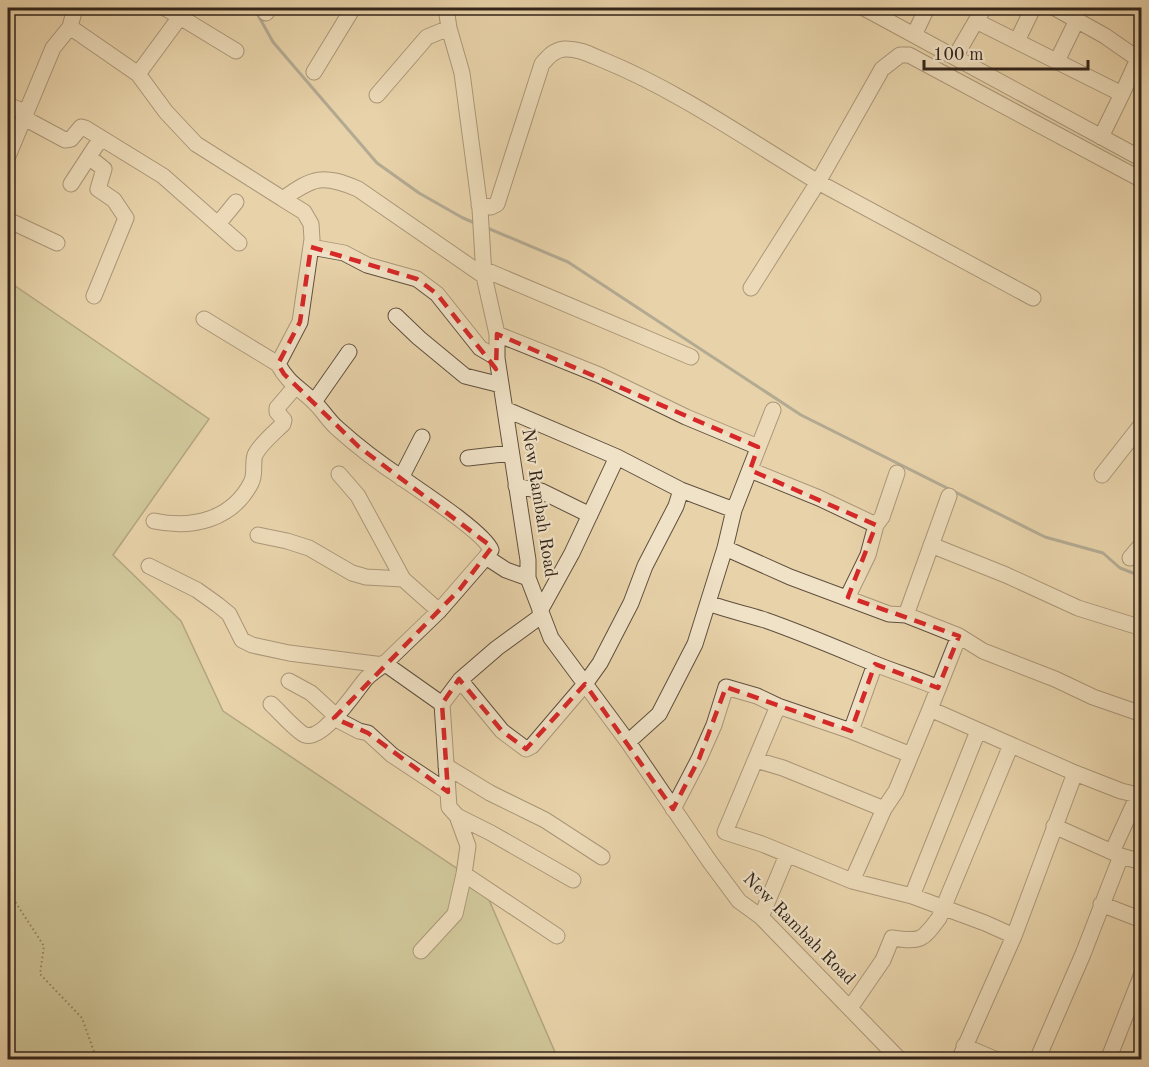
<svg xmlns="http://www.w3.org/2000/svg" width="1149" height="1067" viewBox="0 0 1149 1067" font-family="'Old Standard TT',serif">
  <rect width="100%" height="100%" fill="#e8d2a9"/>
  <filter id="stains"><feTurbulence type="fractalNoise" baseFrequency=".00333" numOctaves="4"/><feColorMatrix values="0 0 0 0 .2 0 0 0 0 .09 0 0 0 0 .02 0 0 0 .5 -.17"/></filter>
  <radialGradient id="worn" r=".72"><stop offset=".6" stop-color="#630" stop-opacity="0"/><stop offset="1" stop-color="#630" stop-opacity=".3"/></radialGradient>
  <path fill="#b5bc89" stroke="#747052" stroke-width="1.5" d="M8,281L209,419L113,555L181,621L223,711L483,886L558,1059H8Z"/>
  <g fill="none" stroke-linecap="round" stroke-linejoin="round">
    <path stroke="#737a77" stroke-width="3" d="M254,8L273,42L377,163L419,193L463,218L477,224
      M485,227L568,262L801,415L1045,537L1103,553L1120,568L1133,573L1142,572"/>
    <g stroke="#60503e" stroke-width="17">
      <path id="minor" d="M75,8L70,27L138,74L166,112L196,144L283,199C313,177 323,174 358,189L484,276
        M446,8L449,28L462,73L480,209L484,276L497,334V358L528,560V578L551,638L628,742L710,862L739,901L761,917L900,1060
        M864,8L1142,159
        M984,8L976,21L1122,94L1101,137
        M1055,8L1105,36L1138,59
        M266,13L270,8
        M180,17L236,51
        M914,35L927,8
        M1017,41L1033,8
        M955,57L976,21
        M1057,61L1077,20
        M314,72L353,8
        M138,74L180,17L165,8
        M1122,94L1138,59L1142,61
        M377,95L427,37L449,28
        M8,105L25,112
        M24,118L65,140L71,139L81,127L85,128L163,176L239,243
        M8,156L53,48L70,27
        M89,157L104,169L98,189L114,200L126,218L94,296
        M71,184L101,138
        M283,199L304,212L311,224L312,239L300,322L278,364C289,385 301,388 316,404C323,411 329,421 337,428C357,446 379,463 402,478C419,490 485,533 491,550L486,557
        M479,205L491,207L497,204L542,64C548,57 554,50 564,49C578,48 591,55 603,60C679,91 748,140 818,182L882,69L900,55H909L1142,180
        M8,220L57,243
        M218,224L236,202
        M311,247L344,253L367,265L417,279L437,294L480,348L497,358
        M483,269L691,357
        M751,288L818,182L1033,298
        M396,316L419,338L465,376L501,385
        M204,319L278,364
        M497,334L599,375L686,417L758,447
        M314,402L349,352
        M505,409L617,457L681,490L734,510L725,548L695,644L659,714L628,742
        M468,458L511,453
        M750,470L819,498L876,525
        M339,474L358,496L403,579L439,611
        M1102,475L1142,424
        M401,478L422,437
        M516,486L541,491L590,515
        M734,510L773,410
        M154,521C192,529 232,520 251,483C256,474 252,464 255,455C260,444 275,432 283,424L284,420L277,412V408L295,387
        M258,535L287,541L309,548L352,573L366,577L403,579
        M931,545L1006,575L1078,608L1142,628
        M725,548L790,577L889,614L906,615L959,636L930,709L1075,773
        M1130,558L1142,544
        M149,566L197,590L218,605L229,614L242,640L252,645L289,653L383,665L439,611L486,557L506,570L528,578
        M847,598L868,555L876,525L882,517L897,473
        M708,603C727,610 746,614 765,620C802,633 837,648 873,663C894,672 916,678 938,688
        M540,611L572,553L617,457
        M906,615L949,496
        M959,636L983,651L1055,679L1093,697L1142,714
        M384,663L442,704
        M460,680L502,731L526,749L532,746L585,684L600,663L631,603L645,566L676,506L681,490
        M289,681L311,693L336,716
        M271,704C279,711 296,731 305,735C323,741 355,692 365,680C370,674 377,670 383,665
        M778,706L725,832L762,844L852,881L912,896L978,731
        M334,718L359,731L368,733L392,755L448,792
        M851,731L875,664
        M756,760L783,768L884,809
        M446,766L490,793L545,820L602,857
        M673,809L699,759L714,725L726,687L757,696L778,706L851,731L911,755
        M457,816L491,833L573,880
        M1054,826L1121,856L1142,862
        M464,874L557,936
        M852,881L884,809L896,791L930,709
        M912,896L985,923L1014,936
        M1101,904L1142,920
        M761,917L787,855
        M421,951L455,914L464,874L468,846L457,816L449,807L442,704L460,680L497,648L541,616
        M850,1008L883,960L892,938C921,942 922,941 939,918L1011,745
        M964,1046L997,1060
        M959,1060L1014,936L1075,773L1121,791L1138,795L1112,852
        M1037,1060L1083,954L1121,856
        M1108,1060L1142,974"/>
    </g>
    <path stroke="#32241a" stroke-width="2" stroke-dasharray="1.5 3" stroke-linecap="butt" d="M8,891L44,946L40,974L82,1018L97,1060"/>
    <use href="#minor" stroke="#f0e2c7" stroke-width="15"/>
  </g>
  <path d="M0 0H1149V1067H0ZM311,247L417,279L437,294L496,369L497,334L758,447L750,470L876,525L848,597L959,636L938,688L875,664L851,731L726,687L699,759L673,809L585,684L526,749L502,731L459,679L442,704L448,792L368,733L334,718L460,589L492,547L359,447L284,374L278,364L300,322Z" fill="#e8d2a9" fill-opacity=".55" fill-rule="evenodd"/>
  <path fill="none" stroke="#d62828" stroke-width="4.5" stroke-dasharray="12 8" stroke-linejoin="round" d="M311,247L417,279L437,294L496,369L497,334L758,447L750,470L876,525L848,597L959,636L938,688L875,664L851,731L726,687L699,759L673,809L585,684L526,749L502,731L459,679L442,704L448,792L368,733L334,718L460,589L492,547L359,447L284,374L278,364L300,322Z"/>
  <g text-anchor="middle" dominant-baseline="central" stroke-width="4.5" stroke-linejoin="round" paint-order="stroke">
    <g font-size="18" fill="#32241a" stroke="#f0e2c7">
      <text transform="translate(539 503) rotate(81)">New Rambah Road</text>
      <text transform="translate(799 929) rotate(45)">New Rambah Road</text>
    </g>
  </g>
  <rect width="1149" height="1067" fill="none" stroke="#e8d2a9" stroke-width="30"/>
  <rect x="9" y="9" width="1131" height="1049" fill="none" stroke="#32241a" stroke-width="3"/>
  <rect x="15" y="15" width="1119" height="1037" fill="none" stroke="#32241a" stroke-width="1.5"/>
  <path d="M924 60v9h164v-9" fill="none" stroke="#32241a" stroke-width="3"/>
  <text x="933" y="60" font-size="18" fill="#32241a" stroke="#f0e2c7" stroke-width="4.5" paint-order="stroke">100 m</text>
  <rect width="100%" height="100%" filter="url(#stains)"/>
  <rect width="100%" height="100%" fill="url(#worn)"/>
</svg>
